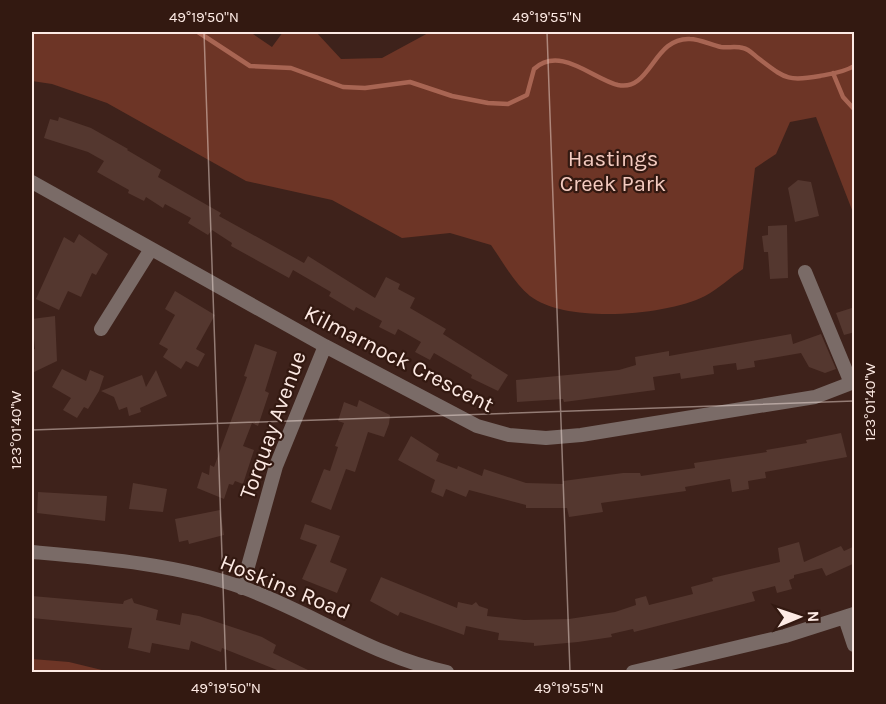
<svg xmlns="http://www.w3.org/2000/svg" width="886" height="704" viewBox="0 0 886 704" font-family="Karla,sans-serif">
  <rect width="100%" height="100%" fill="#3e221b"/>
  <path fill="#6d3526" d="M32,32H250L272,47L283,32H316L341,59L382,58L430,32H854V215L816,117L790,122L776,154L755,168L743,269C731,277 718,289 705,296C665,316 567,324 530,296C514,283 503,262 491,245L450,233L402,238L332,200L246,181L107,103L52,84L32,81Z
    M32,659L69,662L110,672H32Z"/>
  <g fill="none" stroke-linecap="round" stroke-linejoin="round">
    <path stroke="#a86553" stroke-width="4.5" d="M198,32L250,66L291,68L343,87L365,88L410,82L452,96L488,103L508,104L527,95L534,69C560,45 593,79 618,85C651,92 653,37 690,39C700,39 711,45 721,47C728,48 736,46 743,48C749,49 754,55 758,58C785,78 786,82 820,76C831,74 845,72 854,66
      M833,73L843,97L854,109"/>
  </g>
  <path fill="#54372f" d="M59,117L91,128L128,149L127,150L161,170L158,177L221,213L219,216L304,263L308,256L375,298L386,277L400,284L398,289L415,298L410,308L446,329L443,334L508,375L498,391L471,378L472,375L434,353L430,360L415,352L421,342L398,329L395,335L379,327L382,321L356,307L354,311L329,296L331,292L293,270L289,278L231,246L232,243L212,230L208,235L188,223L191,218L165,204L163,208L146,197L144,201L128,193L129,190L97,172L104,161L88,152L44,138L50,119L58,121Z
    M798,180L811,182L819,216L795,222L788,188Z
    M787,225L788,278L770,279L768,252H764L762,236L768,235V226Z
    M79,234L108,254L96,275L92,273L81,297L68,291L59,310L36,299L64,237L74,243Z
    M175,291L215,315L196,349L205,354L198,367L186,361L181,369L163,357L168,349L159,344L175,315L165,309Z
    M855,307V332L844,335L836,313Z
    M55,316L57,361L32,373V350L35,349L32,319Z
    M791,334L793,344L821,334L836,369L825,373L809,367L801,353L754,361L755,367L737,370L736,363L713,366L714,374L681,379L680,373L653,377L655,390L564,402L563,399L517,402L516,380L619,370L636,365L635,357L669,351V356Z
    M255,344L277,352L265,391L269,393L258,426L252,423L243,446L254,450L243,484L235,481L233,485L229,484L224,499L197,488L202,472L209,475L210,465L214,467L247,377L244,376Z
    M62,369L86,381L90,370L104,376L99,391L88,409L84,407L77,418L63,410L71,398L52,387Z
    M156,370L167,396L140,408L141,412L129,416L127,407L119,410L114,397L101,391L142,375L146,387Z
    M359,400L390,415L389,424L384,437L368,432L355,472L346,469L331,510L311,502L324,469L330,471L338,447L335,446L344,423L338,421L344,402L357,407Z
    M841,433L847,457L765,472L766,478L748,481L749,489L732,492L730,479L685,487L686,491L601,503L603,512L569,517L567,508H526V505L469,490L466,497L446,489L443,497L431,492L435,480L398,460L411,436L439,454L436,461L457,469L458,466L482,476L484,469L526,483L563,484V481L623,473H640L641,476L695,468L694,463L767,452L766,450L807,443L806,440Z
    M133,483L167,489L163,512L129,509Z
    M38,492L107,496L105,521L37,513Z
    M220,510L224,535L189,544L188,540L179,542L175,519Z
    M305,524L340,536L330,562L347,569L337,593L302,579L317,545L300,539Z
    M799,542L804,562L841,546L844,551L855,546V563L826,576L822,568L794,575V578L789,580L792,589L777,593L775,586L752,592L755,601L634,632L633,629L611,634L612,637L578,642L534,646V643L498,640L499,633L466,626L464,635L400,612L398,616L370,601L381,577L457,608L458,602L472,605L476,602L479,606L488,609L487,616L524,620L569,619L615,612L636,605L635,599L646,596L649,605L693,594L691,587L713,581L712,578L780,562L778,548Z
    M32,596L123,604L124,601L132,598L134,603L158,610L156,620L180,625L182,613L199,616L262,637L276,645L273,653L312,672H282L222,648L221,652L191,641L189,650L152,643L150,653L128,648L132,628L32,618Z"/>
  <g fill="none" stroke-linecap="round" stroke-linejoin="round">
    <path stroke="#7a6b67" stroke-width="14" d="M32,182L325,346L477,426L509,435L546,438L581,435L815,397L854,382
      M805,272L851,383
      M101,329L151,249
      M32,552C101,558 178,564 244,588C312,613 375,657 447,672
      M242,588L276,466L325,346
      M845,618L854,645
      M633,672L785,636L854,614"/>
  </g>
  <path fill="none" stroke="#fdeae4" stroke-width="1.5" stroke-opacity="0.45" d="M204,32L226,672M547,32L570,672M32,430L854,401"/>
  <g text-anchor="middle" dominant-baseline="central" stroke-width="4.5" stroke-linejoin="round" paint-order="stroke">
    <g font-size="22" fill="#f4cbc0" stroke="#331911">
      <text x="613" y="159">Hastings<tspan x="613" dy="25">Creek Park</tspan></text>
    </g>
    <g font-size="22" fill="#fdeae4" stroke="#331911">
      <text transform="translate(399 359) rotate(27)">Kilmarnock Crescent</text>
      <text transform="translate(273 425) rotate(-70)">Torquay Avenue</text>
      <text transform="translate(285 587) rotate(22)">Hoskins Road</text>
    </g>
  </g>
  <rect width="886" height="704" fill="none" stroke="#331911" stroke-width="66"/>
  <g transform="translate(799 617) rotate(88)" stroke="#331911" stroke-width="4.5" paint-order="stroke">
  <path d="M0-4.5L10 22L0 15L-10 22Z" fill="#fdeae4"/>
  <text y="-9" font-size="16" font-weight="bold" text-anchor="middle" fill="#fdeae4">N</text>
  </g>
  <rect x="33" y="33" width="820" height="638" fill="none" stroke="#fdeae4" stroke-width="2"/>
  <g font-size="15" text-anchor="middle" fill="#fdeae4">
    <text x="204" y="22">49°19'50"N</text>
    <text x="547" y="22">49°19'55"N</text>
    <text transform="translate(870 402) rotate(-90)" y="5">123°01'40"W</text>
    <text transform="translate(16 430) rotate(-90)" y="5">123°01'40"W</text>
    <text x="226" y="693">49°19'50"N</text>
    <text x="569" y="693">49°19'55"N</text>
  </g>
</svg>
